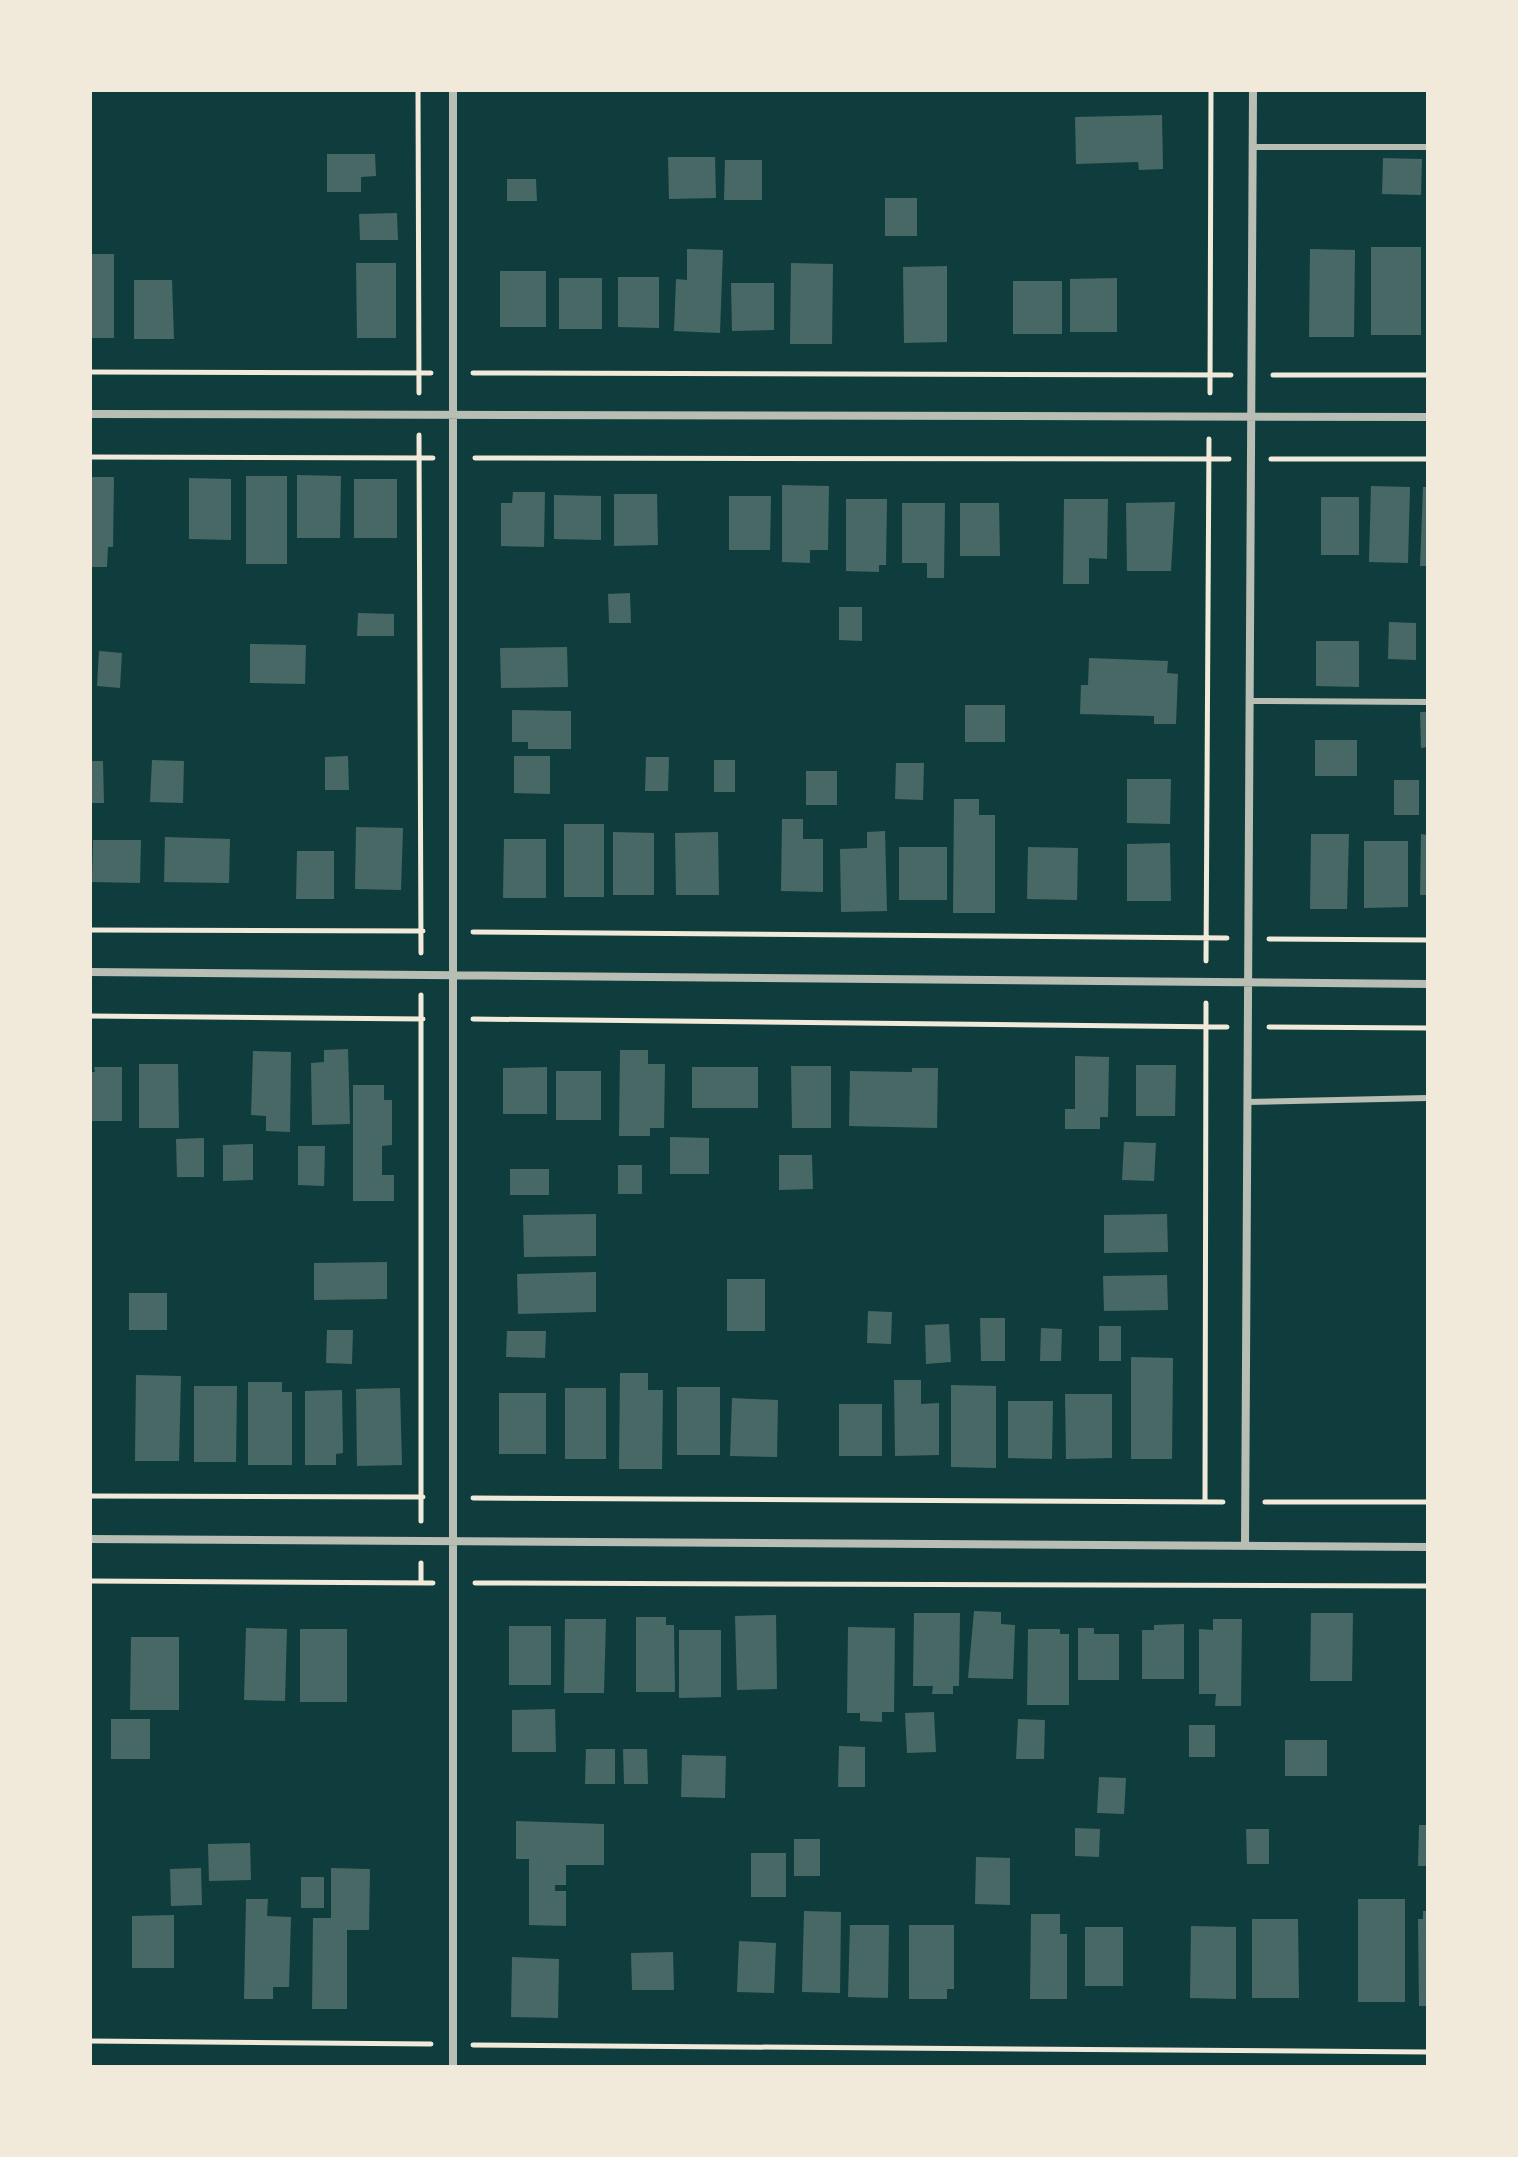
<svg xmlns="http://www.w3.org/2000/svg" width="1518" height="2157" viewBox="0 0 1518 2157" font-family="'Roboto Condensed',sans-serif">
  <rect width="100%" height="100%" fill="#0f3d3e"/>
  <path fill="#486865" d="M1162,115L1163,169L1139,170L1138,162L1076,164L1075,117Z
    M327,154H375L376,176L361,177V192H327Z
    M668,157H715L716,198L669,199Z
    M1383,158L1422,159L1421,195L1382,194Z
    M725,160H762V200H724Z
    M507,179H536L537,201H507Z
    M885,198H917V236H885Z
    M397,213L398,240H360L359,214Z
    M1371,247H1421V335H1371Z
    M687,249L723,250L720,333L674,331L676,279L687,280Z
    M1310,249L1355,250L1354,337H1309Z
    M90,254H114V338H90Z
    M356,263H396V338H357Z
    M791,263L833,264L832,344H790Z
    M947,266V342L904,343L903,267Z
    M500,271H546V327H500Z
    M618,277H659V328L618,327Z
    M559,278H602V329H559Z
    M1117,278V332H1070V279Z
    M134,280H172L174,339H134Z
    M1013,281H1062V334H1013Z
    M731,283H774V330L732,331Z
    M297,475L341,476L340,538H297Z
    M246,476H287V564H246Z
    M90,477H114L113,547H108L107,567H90Z
    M189,478L231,479V540L189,539Z
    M354,479H397V538H354Z
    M782,485L829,486L828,550H810V563L782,562Z
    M1371,486L1410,487L1408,563L1369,562Z
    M1423,487H1428V566H1420Z
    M513,492H545L544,547L501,546V503H512Z
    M614,494H657L658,545L614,546Z
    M554,495L601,496V540L554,539Z
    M729,496H771L770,550H729Z
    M1321,497H1359V555H1321Z
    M846,499H887L886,565H879V572L846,571Z
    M1064,499H1108L1107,559L1089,558V584H1063Z
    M1175,502L1171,571H1127L1126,503Z
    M902,503H945L944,578H927V563H902Z
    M960,503H999L1000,556H960Z
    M630,593L631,623H609L608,594Z
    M839,607H862V641L839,640Z
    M358,613L394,614V636H357Z
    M1389,622L1416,623V660L1388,659Z
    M1316,641H1359V687L1316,686Z
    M250,644L306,645L305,684L250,683Z
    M567,647L568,687L501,688L500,648Z
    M99,651L122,653L120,688L97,686Z
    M1089,658L1168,661L1167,673L1178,674L1176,724H1154V716L1080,714L1081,685H1088Z
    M965,705H1005V742H965Z
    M512,710L571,711V749H528V742H512Z
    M1420,712H1428V747L1421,748Z
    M1315,740H1357V776H1315Z
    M348,756L349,790H325V757Z
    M514,756H550V794L514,793Z
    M646,757H669L668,791H645Z
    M152,760L184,761L183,803L150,802Z
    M714,760H735V792H714Z
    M90,761H103L104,803H90Z
    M896,763H924L923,800L895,799Z
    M806,771H837V805H806Z
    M1127,779H1171L1170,824L1127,823Z
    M1394,780H1419V815H1394Z
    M954,799H979V815H995V913H953Z
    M782,819H803V839H823V892L781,891Z
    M564,824H604V897H564Z
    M356,827L403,828L401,890L355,889Z
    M885,831L887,911L841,912L840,849L867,848V832Z
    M613,832L654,833V895H613Z
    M718,832L719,895H676L675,833Z
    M1311,834H1349L1347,909H1310Z
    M1421,834L1428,835V895H1420Z
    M165,837L230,839L229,883L164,882Z
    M504,839H546V898H503Z
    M93,840H141L140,883L92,882Z
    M1364,841H1408V907L1364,908Z
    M1170,843L1171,901H1127V844Z
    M899,847H947V900H899Z
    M1028,847L1078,848L1077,900L1027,899Z
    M297,851H334V899H296Z
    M348,1049L350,1124L312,1125L311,1063L324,1062V1050Z
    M620,1050H648V1064H665L664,1128H650V1136H619Z
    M253,1051L291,1052L290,1132L266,1131V1116L251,1115Z
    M1075,1056L1109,1057L1108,1117H1100V1129H1065V1109H1075Z
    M139,1064H178L179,1128H139Z
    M1136,1065H1176L1175,1116H1136Z
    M791,1066H831V1128H792Z
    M94,1067H122V1121H90V1072H95Z
    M547,1067V1114H503V1068Z
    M692,1067H758V1108H692Z
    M912,1068H938L937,1128L849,1126L850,1071L912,1072Z
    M556,1071H601V1120H556Z
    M353,1085H384V1100H392V1145L382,1146V1175H394V1201H353Z
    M670,1137L709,1138V1174H670Z
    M204,1138V1177H177L176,1139Z
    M1124,1142L1156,1143L1154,1181L1122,1180Z
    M253,1144V1180L223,1181V1145Z
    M298,1146H325L324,1186L298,1185Z
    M779,1155H812L813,1189L779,1190Z
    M618,1165H642V1194H618Z
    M510,1169H549V1195H510Z
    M596,1214V1256L524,1257L523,1215Z
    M1167,1214L1168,1252L1104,1253V1215Z
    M387,1262V1299L314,1300V1263Z
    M596,1272V1312L518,1314L517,1274Z
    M1167,1275L1168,1310L1104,1311L1103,1276Z
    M727,1279H765V1331H727Z
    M129,1293H167V1330H129Z
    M868,1311L892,1312L891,1344L867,1343Z
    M980,1318H1005V1361H981Z
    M949,1324L951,1362L926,1364L925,1325Z
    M1099,1326H1121V1361H1099Z
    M1041,1328L1062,1329L1061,1361H1040Z
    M327,1330H353L352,1364L326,1363Z
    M507,1331H546L545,1358L506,1357Z
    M1131,1357L1173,1358L1172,1459H1131Z
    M620,1373H648V1390H663L662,1469H619Z
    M136,1375L181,1376L179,1461H135Z
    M894,1380H921V1404L939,1403V1455L895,1456Z
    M248,1382H282V1392H292V1465H248Z
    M951,1385L996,1386V1468L951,1467Z
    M194,1386H237L236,1462H194Z
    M677,1387H720V1455H677Z
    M400,1388L402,1465L357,1466L356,1389Z
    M565,1388H606V1459H565Z
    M342,1390L343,1453L336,1454V1465H305V1391Z
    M499,1393H546V1454H499Z
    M1065,1394H1112V1458L1066,1459Z
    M732,1398L778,1400L777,1457L730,1456Z
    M1008,1401H1053L1052,1459L1008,1458Z
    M839,1404H882V1456H839Z
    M974,1611L1001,1612V1624L1015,1625L1013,1679L968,1678Z
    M914,1613H960L959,1686H953V1694H932L933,1686H913Z
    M1311,1613H1353L1352,1681H1310Z
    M776,1615L777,1689L737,1690L735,1616Z
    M636,1617H666V1625H674L675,1692H636Z
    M565,1619H606L604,1693H564Z
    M1213,1619H1242L1241,1706H1215L1216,1694H1199V1629L1213,1630Z
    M1184,1624V1679H1142V1630H1154V1625Z
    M509,1626H551V1685H509Z
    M848,1627L895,1628L894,1712H882V1722L860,1721V1713H847Z
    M246,1628L287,1629L285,1701L244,1700Z
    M1078,1628H1094V1634H1119V1680H1078Z
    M300,1629H347V1702H300Z
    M1028,1629H1060V1634H1069V1705H1027Z
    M679,1630H721V1697L679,1698Z
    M131,1637H179V1710H130Z
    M555,1709L556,1752H512V1710Z
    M934,1712L936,1752L907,1753L905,1713Z
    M111,1719H150V1759H111Z
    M1018,1719L1045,1720L1044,1759H1016Z
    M1189,1725H1215V1757H1189Z
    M1285,1740H1327V1776H1285Z
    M839,1746L865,1747V1787H838Z
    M586,1749H615V1784H585Z
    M623,1749H647L648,1784H624Z
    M682,1755L726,1756L725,1798L681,1797Z
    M1099,1777L1126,1778L1124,1814L1097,1813Z
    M516,1821L604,1824V1865H566V1885H555V1891H566V1926L529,1925V1859H516Z
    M1419,1825H1428V1866H1418Z
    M1075,1828L1100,1829L1099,1857L1075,1856Z
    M1246,1829H1269V1864H1247Z
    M794,1839H820V1876H794Z
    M250,1843L251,1880L209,1881L208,1844Z
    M751,1853H786V1897H751Z
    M976,1857L1010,1858V1905L975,1904Z
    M201,1868L202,1905L171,1906L170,1869Z
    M331,1868L370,1869L369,1930H347V2009H312L313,1918H331Z
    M301,1877H324V1908H301Z
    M246,1899H268L267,1916L291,1917L289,1987H273V1999H244Z
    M1358,1899H1405V2002H1358Z
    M804,1911L841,1912L840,1993L802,1992Z
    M1423,1911H1428V2006H1419L1418,1919H1423Z
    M1031,1914H1060V1934H1067V1999H1030Z
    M174,1915V1968H132V1916Z
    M1252,1919H1298L1299,1998H1252Z
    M850,1925H889L888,1998L848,1997Z
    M909,1925H954V1989H947V1999H909Z
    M1191,1926L1236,1927V1999L1190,1998Z
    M1085,1927H1123V1986H1085Z
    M739,1941L776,1943L774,1993L737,1992Z
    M673,1952L674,1990H632L631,1953Z
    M512,1957L559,1959L558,2018L511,2017Z"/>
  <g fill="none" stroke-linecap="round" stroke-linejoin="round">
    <path stroke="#f1e9da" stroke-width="5" d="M418,90L419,393
      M90,372L431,373
      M473,373L1231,375
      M1273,375H1428
      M1210,393L1211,90
      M419,435L421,953
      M90,457L433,458
      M475,458L1229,459
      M1271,459H1428
      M90,930L423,931
      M473,932L1227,938
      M1269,939L1428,940
      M1206,961L1209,439
      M421,995V1521
      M90,1016L423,1019
      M473,1019L1227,1027
      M1269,1027L1428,1028
      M90,1496L423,1497
      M473,1498L1223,1502
      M1205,1502L1206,1003
      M1265,1502H1428
      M421,1563V1582
      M90,1581L433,1583
      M475,1583L1428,1586
      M90,2041L431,2044
      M473,2045L1428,2052"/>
    <path stroke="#b8beb3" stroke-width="6" d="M1253,147H1428
      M1250,701L1428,702
      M1247,1102L1428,1098"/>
    <path stroke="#b8beb3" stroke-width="8" d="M90,414L1428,417
      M90,972L1428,984
      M90,1539L1428,1547
      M1245,1546L1253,90
      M453,2067V90"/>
  </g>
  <rect width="1518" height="2157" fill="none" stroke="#f1e9da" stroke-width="184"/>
</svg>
